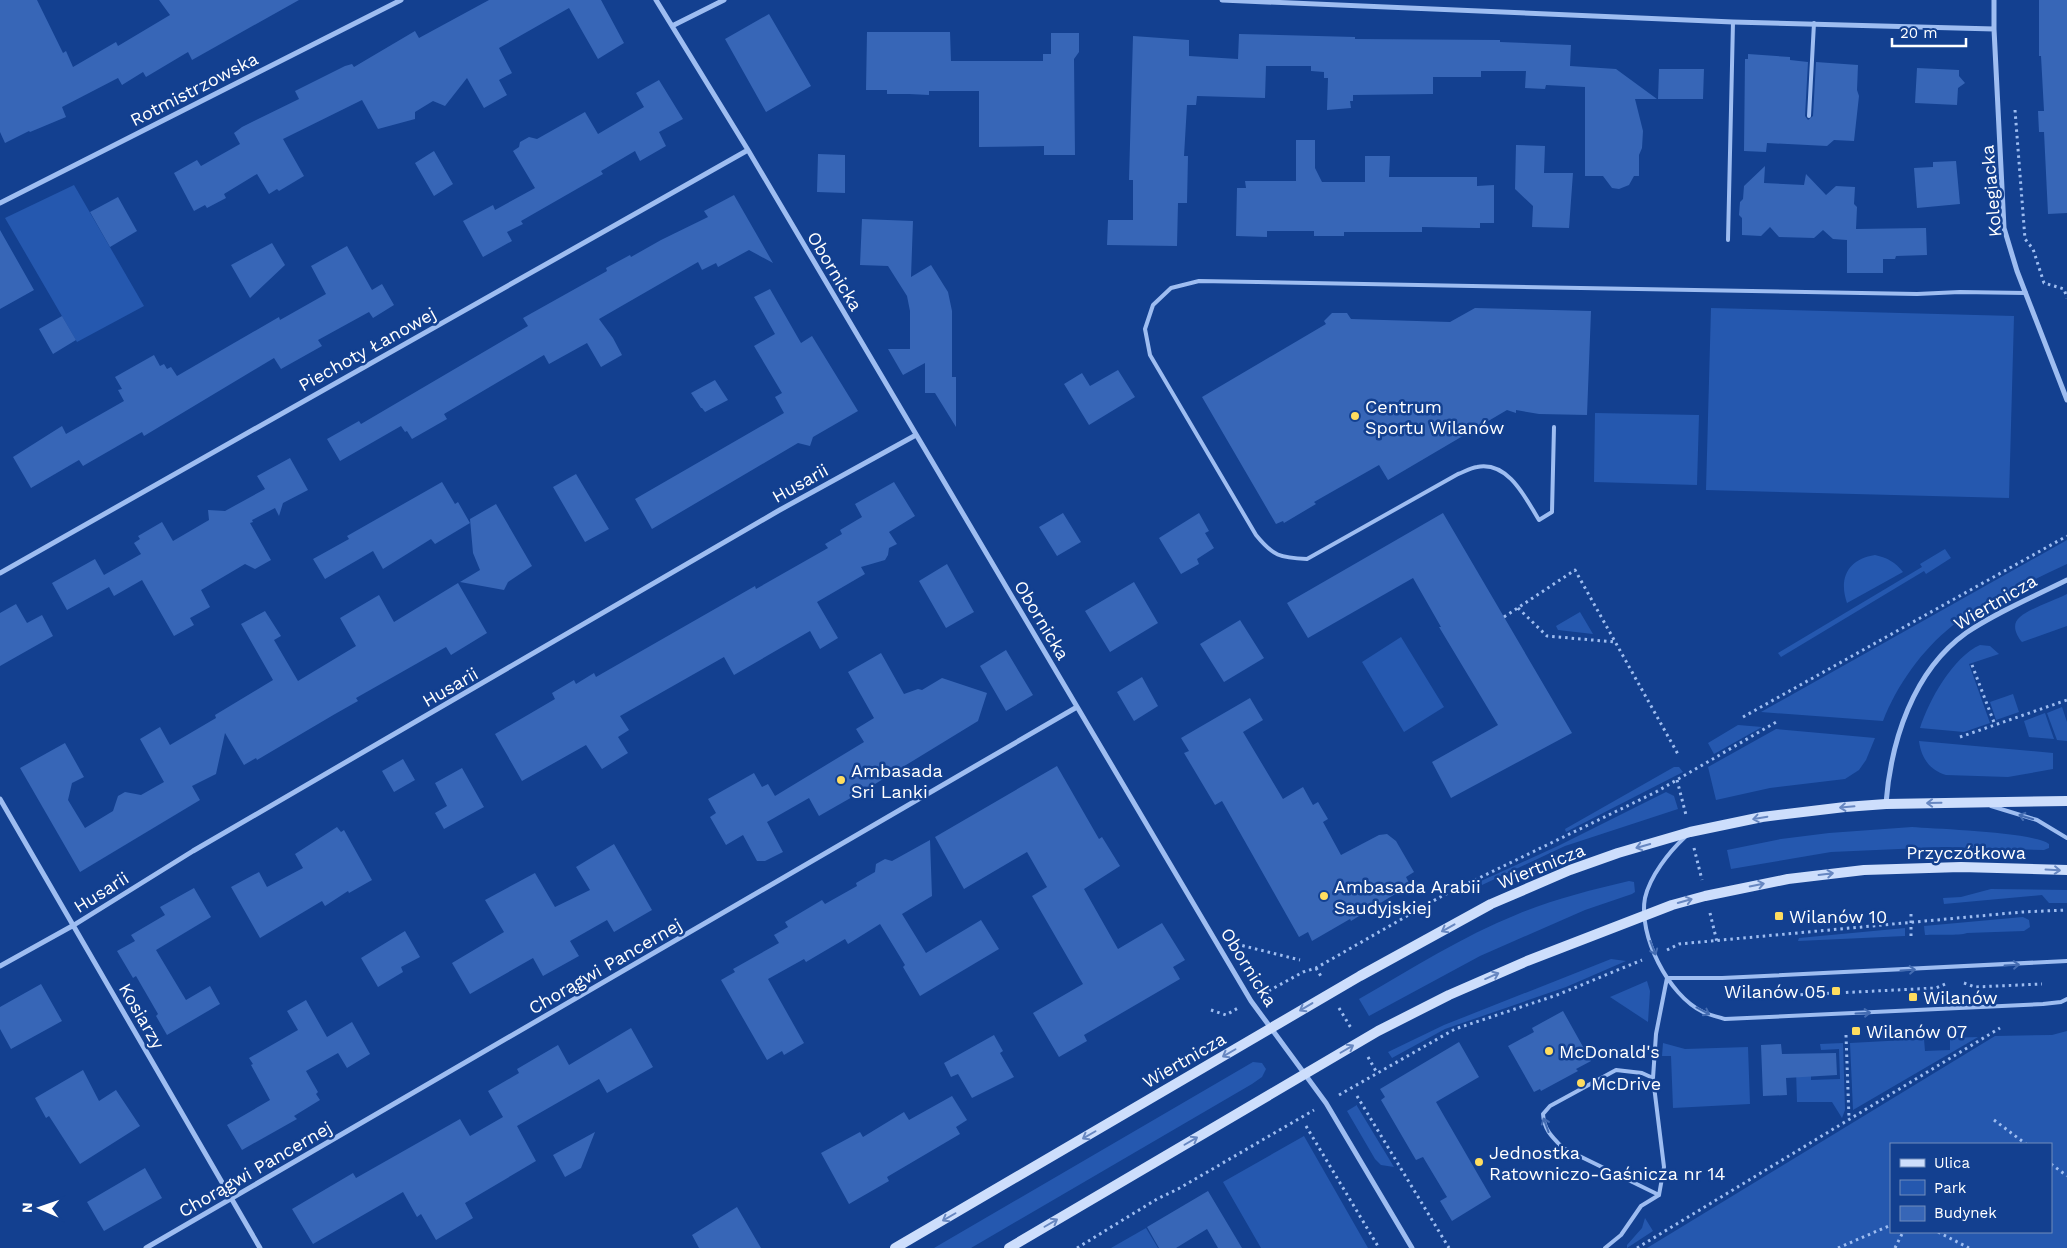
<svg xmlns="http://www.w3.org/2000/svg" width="2067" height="1248" viewBox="0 0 2067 1248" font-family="'Work Sans',sans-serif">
  <rect width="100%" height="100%" fill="#134090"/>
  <path fill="#2558af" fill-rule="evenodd" d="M74,185L144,306L77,342L5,218Z
    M1711,308L2014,316L2009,498L1706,490Z
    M1595,413L1699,415L1697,485L1594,482Z
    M2067,540V564C2038,577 2010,592 1982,608C1972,614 1961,619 1952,626C1922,650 1897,685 1883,721L1761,712Z
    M1945,549L1951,558L1926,574L1924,571L1781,657L1778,653L1922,567L1920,564Z
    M1875,555C1888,558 1895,562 1903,572L1847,603C1838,577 1849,559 1875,555Z
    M2067,594V626L2022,642C2016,635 2011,624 2020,617C2029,609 2055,600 2067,594Z
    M1580,612L1593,634L1558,630L1556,626Z
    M1401,637L1444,707L1404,732L1362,662Z
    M1980,645L1990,646L1999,654L1969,664L1990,723L1964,732L1920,728C1929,700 1953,657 1980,645Z
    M2013,694L2019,712L1996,720L1990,702Z
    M2062,707L2067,722V741L2057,740L2047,713Z
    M2045,713L2054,739L2029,737L2024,721Z
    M1738,725L1762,727L1714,754L1708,743Z
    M1776,729L1875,738L1866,760L1859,770L1845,779L1770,788L1716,800L1708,767Z
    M1919,741L2053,753V769L2008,777L1946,775C1929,770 1921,757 1919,741Z
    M1674,767H1679L1683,772L1566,832L1565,829Z
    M1666,792L1674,796L1678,809L1565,846L1482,885L1481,881L1560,845Z
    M1912,827C1936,829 2034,832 2049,844V848L2044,850L1944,847L1831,852L1731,869L1727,850L1781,839L1829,833Z
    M1629,881L1634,882L1635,892L1632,894L1585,910L1480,956L1369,1016L1359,999C1411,969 1463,936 1518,914C1554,899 1591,890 1629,881Z
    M1991,889L2067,890V903H2049L2042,895L1944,904L1943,898L1961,897Z
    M2023,917L2029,920L2030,927L2024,931L1967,933C1959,936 1936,934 1925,935L1924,926Z
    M1905,928V936L1798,941L1799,938Z
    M1611,959L1626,961L1566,987L1445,1029L1392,1058L1388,1052L1444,1025Z
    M1647,981L1650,991L1648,1022L1610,997Z
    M2067,1031V1248H1647L1995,1036L2052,1035ZM1891,1144H2051V1232H1891Z
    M1978,1037L1853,1110L1850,1043L1924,1039L1925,1051L1950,1050V1038Z
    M1663,1043L1685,1049L1748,1047L1750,1104L1673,1108L1671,1056H1662Z
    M1843,1043L1845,1110L1842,1118L1832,1102H1797L1796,1070L1811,1069V1080L1840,1079L1839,1049L1821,1050L1820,1044Z
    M1253,1062L1262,1063L1266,1069L1262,1077L1252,1084L971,1248H934Z
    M1357,1105V1106L1394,1167L1381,1165L1375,1159L1347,1111Z
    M1304,1136L1368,1248H1261L1223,1182Z
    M1645,1218L1653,1231L1627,1248V1245L1642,1228Z
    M1146,1228L1158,1248H1111Z"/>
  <path fill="#3766b7" d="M0,0H37L63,53L66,51L73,67L116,42L118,46L170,15L159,0H299L192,60L188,52L146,77L143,72L122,85L118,78L62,107L66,117L30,132L29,131L5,143L0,132Z
    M489,0H601L624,43L598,59L569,8L499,48L512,73L499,80L507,95L484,108L467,78L445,106L433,101L415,112V119L378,129L362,100L283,139L304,176L279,191L277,189L269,194L257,174L224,194L226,198L207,208L205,205L194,211L174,173L197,160L201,166L240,144L234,133L242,127L299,99L295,91L345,66L352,64L354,67L415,31L419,38Z
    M2039,0H2067V213L2048,214L2044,132H2039L2038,111H2044L2041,56H2039Z
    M769,14L811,86L766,112L725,39Z
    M867,32H950L951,61H1043V54H1051V33H1079V52L1074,59L1075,155H1044V146L979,147V91H929V95L909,94H887V90H866Z
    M1239,34L1355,37V39L1500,40V42L1571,45L1570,66L1616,69L1657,99H1635L1643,131L1642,148L1639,155V176H1634L1629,185L1619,189L1612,188L1603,176H1585V87L1546,85L1545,89L1525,88L1526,71H1481V77H1433V94L1353,95V101H1350L1351,108L1327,110L1328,78H1324V72L1311,71V66H1266L1265,98L1197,96L1196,105H1187L1184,156H1188L1187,203H1178L1177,246L1107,245L1108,220H1133V180H1129L1133,36L1189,40V56L1238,59Z
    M1748,54L1790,57V60L1808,62L1805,116L1808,120L1813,116L1816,62L1858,65L1857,90L1859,96L1854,141L1834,140L1827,146L1767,143L1766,152L1744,151L1745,59H1748Z
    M1917,68L1959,70V76L1965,83L1958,88L1957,105L1915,103Z
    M1659,69H1704L1703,99H1658Z
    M659,80L683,119L659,132L666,146L640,161L635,151L601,171L603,174L521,221L523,224L507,232L512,241L483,257L463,221L493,205L495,210L535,188L513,151L519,147L520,142L529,137L537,139L585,112L598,134L644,107L636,93Z
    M1296,140H1315V168L1322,182H1365V156H1390L1389,177H1477V186L1494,185V223H1480V228H1476L1422,227V232H1344V236H1314V231H1267V237L1236,236L1237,188H1246L1245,181H1296Z
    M1516,145L1545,146L1544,173H1573L1569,228L1532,227L1533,206L1515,189Z
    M434,151L453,184L434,196L415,163Z
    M818,154L845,155V193L817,192Z
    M1956,161L1960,204L1917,208L1914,168L1933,167V162Z
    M1765,166L1764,183L1804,185L1806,174L1826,195L1836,186L1855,187L1854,204L1857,207L1856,229L1926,228L1927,255L1896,256L1895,259H1883V273H1847V240L1833,239L1823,230L1814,238L1779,237L1770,227L1761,236L1742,235V218L1739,215L1740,202L1743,199L1744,186Z
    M734,195L773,263L749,250L718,267L716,263L702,270L698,262L599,319L613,338L622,355L601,367L587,343L549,364L544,355L444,414L447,419L412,439L407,431L405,432L401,426L340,461L327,439L359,421L361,424L528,326L523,318L607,271L606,268L630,255L631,257L661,240L708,217L704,211Z
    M118,197L137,231L110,247L90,212Z
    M862,219L913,221L911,277L931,265L948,292L952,311V377H956V427L935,393H925V363L903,375L888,349H910V311L907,296L888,266L860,265Z
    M0,230L34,290L0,309Z
    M272,243L285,265L250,298L231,265Z
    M347,246L372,290L382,284L394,305L373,318L369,312L318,340L322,346L281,369L274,358L144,436L142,432L83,466L79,460L31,488L13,457L62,426L66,434L124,401L118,390L122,389L115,377L154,355L160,366L164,364L167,369L171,367L177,376L279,317L280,320L326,294L311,266Z
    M770,289L801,343L812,336L858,411L813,437L810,446L798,443L652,529L635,499L784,413L775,397L782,393L754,346L775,334L754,297Z
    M1475,308L1591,311L1587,415L1539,414L1516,410V413L1507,410L1388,480L1379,465L1314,502L1316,504L1284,523L1283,521L1276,524L1202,397L1326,324L1324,321L1332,313H1347L1351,319L1450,322Z
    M62,316L76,340L53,354L39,329Z
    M1118,370L1135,397L1089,425L1064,384L1082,373L1090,386Z
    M715,380L728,400L705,412L702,408H701L691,393Z
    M290,458L308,490L283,503L279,516L275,508L252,520L253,522L250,523L271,560L255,569L245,564L201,590L210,607L190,618L194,625L174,636L142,580L114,596L109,587L67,610L52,583L95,559L104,575L141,554L134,543L140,539L138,536L162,522L173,541L209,520L208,510L225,511L265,489L257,476Z
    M576,474L609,529L585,542L553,487Z
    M442,482L455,504L458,502L470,523L435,544L431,539L383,569L373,551L325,579L313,559L349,539L347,536Z
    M894,482L915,516L889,532L897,544L889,548L888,555L885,560L861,567L865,574L817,602L838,638L820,649L810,631L734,675L724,657L620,716L629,730L618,737L628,753L602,769L586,745L522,781L495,734L555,699L552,693L574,680L576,684L594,673L596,677L755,586L756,589L828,548L825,544L842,534L840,530L862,517L855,504Z
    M496,504L532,566L508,582L504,590L460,582L480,570L473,553L470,519Z
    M1063,513L1081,542L1057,556L1039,527Z
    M1199,513L1209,531L1205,533L1214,548L1197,559L1199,564L1181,574L1159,538Z
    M1443,513L1572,733L1451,798L1432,762L1498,725L1439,627H1441L1413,578L1308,638L1287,603Z
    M947,564L974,612L946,628L919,581Z
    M1134,582L1158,623L1110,652L1085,611Z
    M458,583L487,633L451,655L446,647L356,698L358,701L335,714L257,760L256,758L244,765L225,733L216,774L192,786L200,800L80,872L20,768L65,743L84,777L72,783L68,800L85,828L113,811L118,796L125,792L141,795L164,782L140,739L160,727L170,745L216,718L215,715L273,680L241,624L265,611L281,636L274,640L298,681L356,646L340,618L379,595L394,622Z
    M16,604L27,623L42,615L53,636L0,666V613Z
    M1240,620L1264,658L1224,682L1200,644Z
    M1006,650L1033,695L1006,711L980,666Z
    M881,653L904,694L918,689L922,690L942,678L987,693L978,721L875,784L819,816L809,798L767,822L783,852L765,861H757L743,835L726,845L710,817L716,813L708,799L754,773L762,787L768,784L775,796L864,742L856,729L874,718L848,672Z
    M1142,677L1158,706L1134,721L1117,692Z
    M1250,698L1263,720L1243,732L1283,799L1303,787L1313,805L1318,802L1328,819L1323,822L1341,855L1379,835L1387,834L1396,841L1414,872L1406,877L1410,885L1364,913L1351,921L1350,919L1312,941L1308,932L1299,937L1222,801L1215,805L1184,753L1189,751L1181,738Z
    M403,759L415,780L394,792L382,771Z
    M1057,766L1099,839L1102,837L1120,866L1084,889L1118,949L1162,923L1185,960L1173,967L1180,979L1084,1035L1087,1041L1059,1057L1033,1013L1083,984L1032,896L1047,887L1027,852L964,889L935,837Z
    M462,768L484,807L444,829L435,813L447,806L435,783Z
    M337,827L341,832L344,830L372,880L349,893L348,891L325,906L322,901L260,938L231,887L259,872L267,887L303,868L295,854Z
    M930,840L932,896L902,914L926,953L981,920L999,949L920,996L903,967L905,965L880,924L848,944L845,939L806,962L804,959L768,979L804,1043L784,1055L782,1051L767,1060L721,980L735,972L733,969L779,943L774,935L788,927L785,922L822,900L825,904L857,886L856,883L875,872L876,864L885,859L892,861Z
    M614,844L652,910L614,932L607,920L570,941L579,956L543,976L533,958L470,994L452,963L504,932L485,900L535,873L555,907L590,890L576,867Z
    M194,888L211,917L156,950L186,1000L210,986L220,1004L167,1035L156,1016L158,1014L136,976L133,978L117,951L135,941L131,935L165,915L160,907Z
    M405,931L420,957L401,967L403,972L378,987L361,958Z
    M41,984L62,1021L11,1049L0,1029V1007Z
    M306,1000L327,1037L352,1022L370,1054L347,1068L338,1053L306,1071L318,1092L316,1094L320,1100L294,1116L297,1119L242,1150L227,1125L270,1100L251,1065L253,1064L249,1058L298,1030L287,1011Z
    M1563,1011L1591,1061L1576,1069L1578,1071L1541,1091L1540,1089L1534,1092L1508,1046L1534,1032L1532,1028Z
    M631,1028L653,1067L607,1093L599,1079L517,1126L536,1161L465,1203L473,1218L436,1240L421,1214L417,1217L403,1192L313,1244L292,1209L353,1173L356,1178L460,1119L470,1136L503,1117L488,1091L519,1073L517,1069L558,1045L569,1065Z
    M994,1035L1003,1051L1000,1053L1014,1077L972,1098L958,1074L951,1077L944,1063Z
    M1459,1042L1479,1077L1436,1102L1491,1197L1452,1221L1440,1201L1447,1197L1423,1157L1416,1160L1381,1100L1385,1097L1380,1089Z
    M1781,1044L1782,1054L1836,1053L1837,1075L1786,1078L1787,1095L1763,1096L1761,1045Z
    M83,1070L99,1101L116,1090L140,1126L80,1164L49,1116L46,1118L35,1098Z
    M952,1096L967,1120L956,1127L960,1134L887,1177L889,1181L849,1204L821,1153L860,1132L863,1137L904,1112L909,1120Z
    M595,1132L581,1168L565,1177L553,1155Z
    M145,1168L162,1198L104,1231L87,1202Z
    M1208,1191L1242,1248H1218L1207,1229L1176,1248H1159L1147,1227Z
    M737,1207L761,1248H699L692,1235Z"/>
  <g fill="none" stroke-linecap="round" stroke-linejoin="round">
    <path stroke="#9ebdf1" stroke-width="3" stroke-dasharray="2.5 4" stroke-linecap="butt" d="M2015,110L2025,239L2033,249L2044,283L2064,289L2067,298
      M1518,608L1547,636L1615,642
      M1504,617L1575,570L1679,756
      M1972,665L1995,725
      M1743,717L2067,536
      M1960,737L2067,700
      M1677,780L1686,815
      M1694,848L1702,880
      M1710,913L1717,942
      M1911,914V940
      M1236,944L1300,960
      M1667,950L1679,944L2022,912L2067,910
      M1316,968L1322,978
      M1964,983L1975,987L2042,984
      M1263,994L1303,972L1316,968L1442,896L1656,792L1778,721
      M1755,997L1936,988L1948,983
      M1339,1008L1351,1028
      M1211,1010L1226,1015L1238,1008
      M1846,1035L1849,1118
      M1368,1057L1377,1073
      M1339,1095L1455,1029L1557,995L1642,960
      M1357,1096L1449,1248
      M1994,1120L2026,1144
      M1306,1126L1379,1248
      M2051,1164L2067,1176
      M1938,1232L1969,1248
      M1077,1248L1157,1199L1178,1189L1314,1110
      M1637,1248L2000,1028
      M1838,1248L1891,1225
      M1895,1248L1903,1232"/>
    <path stroke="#9ebdf1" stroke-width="4" d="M1809,116L1814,23
      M1728,240L1733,22
      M1554,427L1552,512L1539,520C1525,497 1508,461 1477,467C1470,468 1464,472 1458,474L1307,559C1280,558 1273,556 1256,535L1150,355L1145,329L1153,305L1171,288L1199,281L1917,294L1960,292L2026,293
      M1991,806L2037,820L2067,838
      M1685,837C1669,852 1650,876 1645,898C1638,935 1668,995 1703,1012C1710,1015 1718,1017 1725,1019L2043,1004L2061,1002L2067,999
      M1667,978H1722L2067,961
      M1653,1078L1642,1073L1616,1070L1550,1106L1543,1114C1544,1130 1552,1137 1563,1148L1659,1195
      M1605,1248L1621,1235L1641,1206L1659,1195L1664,1167L1653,1078L1656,1034L1667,978"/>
    <path stroke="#9ebdf1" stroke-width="5" d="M656,0L748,150L1251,1001L1326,1103L1412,1248
      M1222,0L1733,22L1994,29
      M1994,0V29L2004,228L2017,271L2067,400
      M672,26L724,0
      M0,203L401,0
      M0,573L748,150
      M0,799L260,1248
      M1886,803C1891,741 1913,671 1966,633C1997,612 2033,597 2067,580
      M0,966L74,925L193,851L778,511L916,435
      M146,1248L1077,707"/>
    <path stroke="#cddefc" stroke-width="10" d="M895,1248L1360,976L1491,904L1570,870L1618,853L1690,832L1762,817L1845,807L1886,804L2067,801
      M1009,1248L1378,1031L1449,995L1527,961L1672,905L1705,896L1788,879L1864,870L1961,867L2067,870"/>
  </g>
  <defs><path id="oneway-shaft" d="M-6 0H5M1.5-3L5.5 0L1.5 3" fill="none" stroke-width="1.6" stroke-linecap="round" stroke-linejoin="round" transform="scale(1.25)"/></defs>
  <g stroke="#6787c1">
    <use href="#oneway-shaft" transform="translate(1934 803) rotate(179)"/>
    <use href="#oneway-shaft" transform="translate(1847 807) rotate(175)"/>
    <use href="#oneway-shaft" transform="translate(1760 818) rotate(170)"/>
    <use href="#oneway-shaft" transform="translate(1643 846) rotate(164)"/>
    <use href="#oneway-shaft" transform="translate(2053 870) rotate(3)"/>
    <use href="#oneway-shaft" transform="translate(1826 874) rotate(-7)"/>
    <use href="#oneway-shaft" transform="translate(1757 885) rotate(-11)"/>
    <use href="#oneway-shaft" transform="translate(1685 901) rotate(-16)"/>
    <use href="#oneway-shaft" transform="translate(1448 928) rotate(151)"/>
    <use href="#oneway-shaft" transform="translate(1492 976) rotate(-24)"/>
    <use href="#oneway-shaft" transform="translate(1306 1007) rotate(149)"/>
    <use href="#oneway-shaft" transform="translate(1347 1049) rotate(-30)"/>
    <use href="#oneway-shaft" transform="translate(1229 1053) rotate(150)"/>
    <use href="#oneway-shaft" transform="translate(1089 1135) rotate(150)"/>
    <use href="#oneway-shaft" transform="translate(1191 1141) rotate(-30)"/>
    <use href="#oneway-shaft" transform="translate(949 1217) rotate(150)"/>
    <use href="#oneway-shaft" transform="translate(1051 1223) rotate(-30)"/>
  </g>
  <g stroke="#446cb2">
    <use href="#oneway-shaft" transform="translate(2026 817) rotate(-163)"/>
    <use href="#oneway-shaft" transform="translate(1653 948) rotate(69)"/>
    <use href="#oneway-shaft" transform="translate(2012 965) rotate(-3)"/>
    <use href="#oneway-shaft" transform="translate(1908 970) rotate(-3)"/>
    <use href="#oneway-shaft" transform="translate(1703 1011) rotate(28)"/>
    <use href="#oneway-shaft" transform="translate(1863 1013) rotate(-3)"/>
    <use href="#oneway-shaft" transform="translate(1546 1125) rotate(-110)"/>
  </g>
  <g fill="#ffdd5f" stroke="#134090" stroke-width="2">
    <circle cx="1355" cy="416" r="5"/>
    <circle cx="841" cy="780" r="5"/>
    <circle cx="1324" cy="896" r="5"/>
    <rect x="1774" y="911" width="10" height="10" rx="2.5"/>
    <rect x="1831" y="986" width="10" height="10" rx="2.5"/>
    <rect x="1908" y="992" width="10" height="10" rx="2.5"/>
    <rect x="1851" y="1026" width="10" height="10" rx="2.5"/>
    <circle cx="1549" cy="1051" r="5"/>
    <circle cx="1581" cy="1083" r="5"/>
    <circle cx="1479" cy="1162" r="5"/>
  </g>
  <g text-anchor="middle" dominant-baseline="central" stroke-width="5" stroke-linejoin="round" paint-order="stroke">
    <g font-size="18" fill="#fff" stroke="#134090">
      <text transform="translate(194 89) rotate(-27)">Rotmistrzowska</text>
      <text transform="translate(1991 191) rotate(-95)">Kolegiacka</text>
      <text transform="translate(835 271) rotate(59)">Obornicka</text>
      <text transform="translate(367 349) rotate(-29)">Piechoty Łanowej</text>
      <text transform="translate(800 483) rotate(-29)">Husarii</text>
      <text transform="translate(1995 602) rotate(-30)">Wiertnicza</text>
      <text transform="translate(1042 620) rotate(59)">Obornicka</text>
      <text transform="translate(450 687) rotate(-30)">Husarii</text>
      <text x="1966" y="852">Przyczółkowa</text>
      <text transform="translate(1541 866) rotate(-22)">Wiertnicza</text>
      <text transform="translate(101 892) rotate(-32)">Husarii</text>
      <text transform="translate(605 966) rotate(-30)">Chorągwi Pancernej</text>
      <text transform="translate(1249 967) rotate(58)">Obornicka</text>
      <text transform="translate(142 1016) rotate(60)">Kosiarzy</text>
      <text transform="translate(1184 1060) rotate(-30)">Wiertnicza</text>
      <text transform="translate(255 1169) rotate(-30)">Chorągwi Pancernej</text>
    </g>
    <g font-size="18" fill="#fff" stroke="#134090" text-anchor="start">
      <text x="1365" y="406">Centrum<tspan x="1365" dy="21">Sportu Wilanów</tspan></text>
      <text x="851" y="770">Ambasada<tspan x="851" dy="21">Sri Lanki</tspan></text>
      <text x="1334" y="886">Ambasada Arabii<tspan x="1334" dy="21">Saudyjskiej</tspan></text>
      <text x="1789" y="916">Wilanów 10</text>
      <text x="1826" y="991" text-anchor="end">Wilanów 05</text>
      <text x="1923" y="997">Wilanów</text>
      <text x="1866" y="1031">Wilanów 07</text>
      <text x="1559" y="1051">McDonald's</text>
      <text x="1591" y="1083">McDrive</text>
      <text x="1489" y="1152">Jednostka<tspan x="1489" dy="21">Ratowniczo-Gaśnicza nr 14</tspan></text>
    </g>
  </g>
  <rect x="1890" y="1143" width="162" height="90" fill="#134090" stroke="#718cbc"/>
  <rect x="1900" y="1159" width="25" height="8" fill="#cddefc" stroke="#718cbc"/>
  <text x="1934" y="1168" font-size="15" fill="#ffffff">Ulica</text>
  <rect x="1900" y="1180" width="25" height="15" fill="#2558af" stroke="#718cbc"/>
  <text x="1934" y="1193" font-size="15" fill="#ffffff">Park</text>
  <rect x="1900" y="1206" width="25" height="15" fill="#3766b7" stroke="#718cbc"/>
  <text x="1934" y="1218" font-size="15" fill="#ffffff">Budynek</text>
  <g transform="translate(40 1208) rotate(272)" stroke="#134090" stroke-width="4" paint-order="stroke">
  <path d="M0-4L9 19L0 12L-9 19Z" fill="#ffffff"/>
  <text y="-8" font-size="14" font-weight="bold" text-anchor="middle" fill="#ffffff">N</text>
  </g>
  <path d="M1892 38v8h74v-8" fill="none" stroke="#ffffff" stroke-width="2.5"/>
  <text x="1900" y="38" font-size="15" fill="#ffffff" stroke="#134090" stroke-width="4" paint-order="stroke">20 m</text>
</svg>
